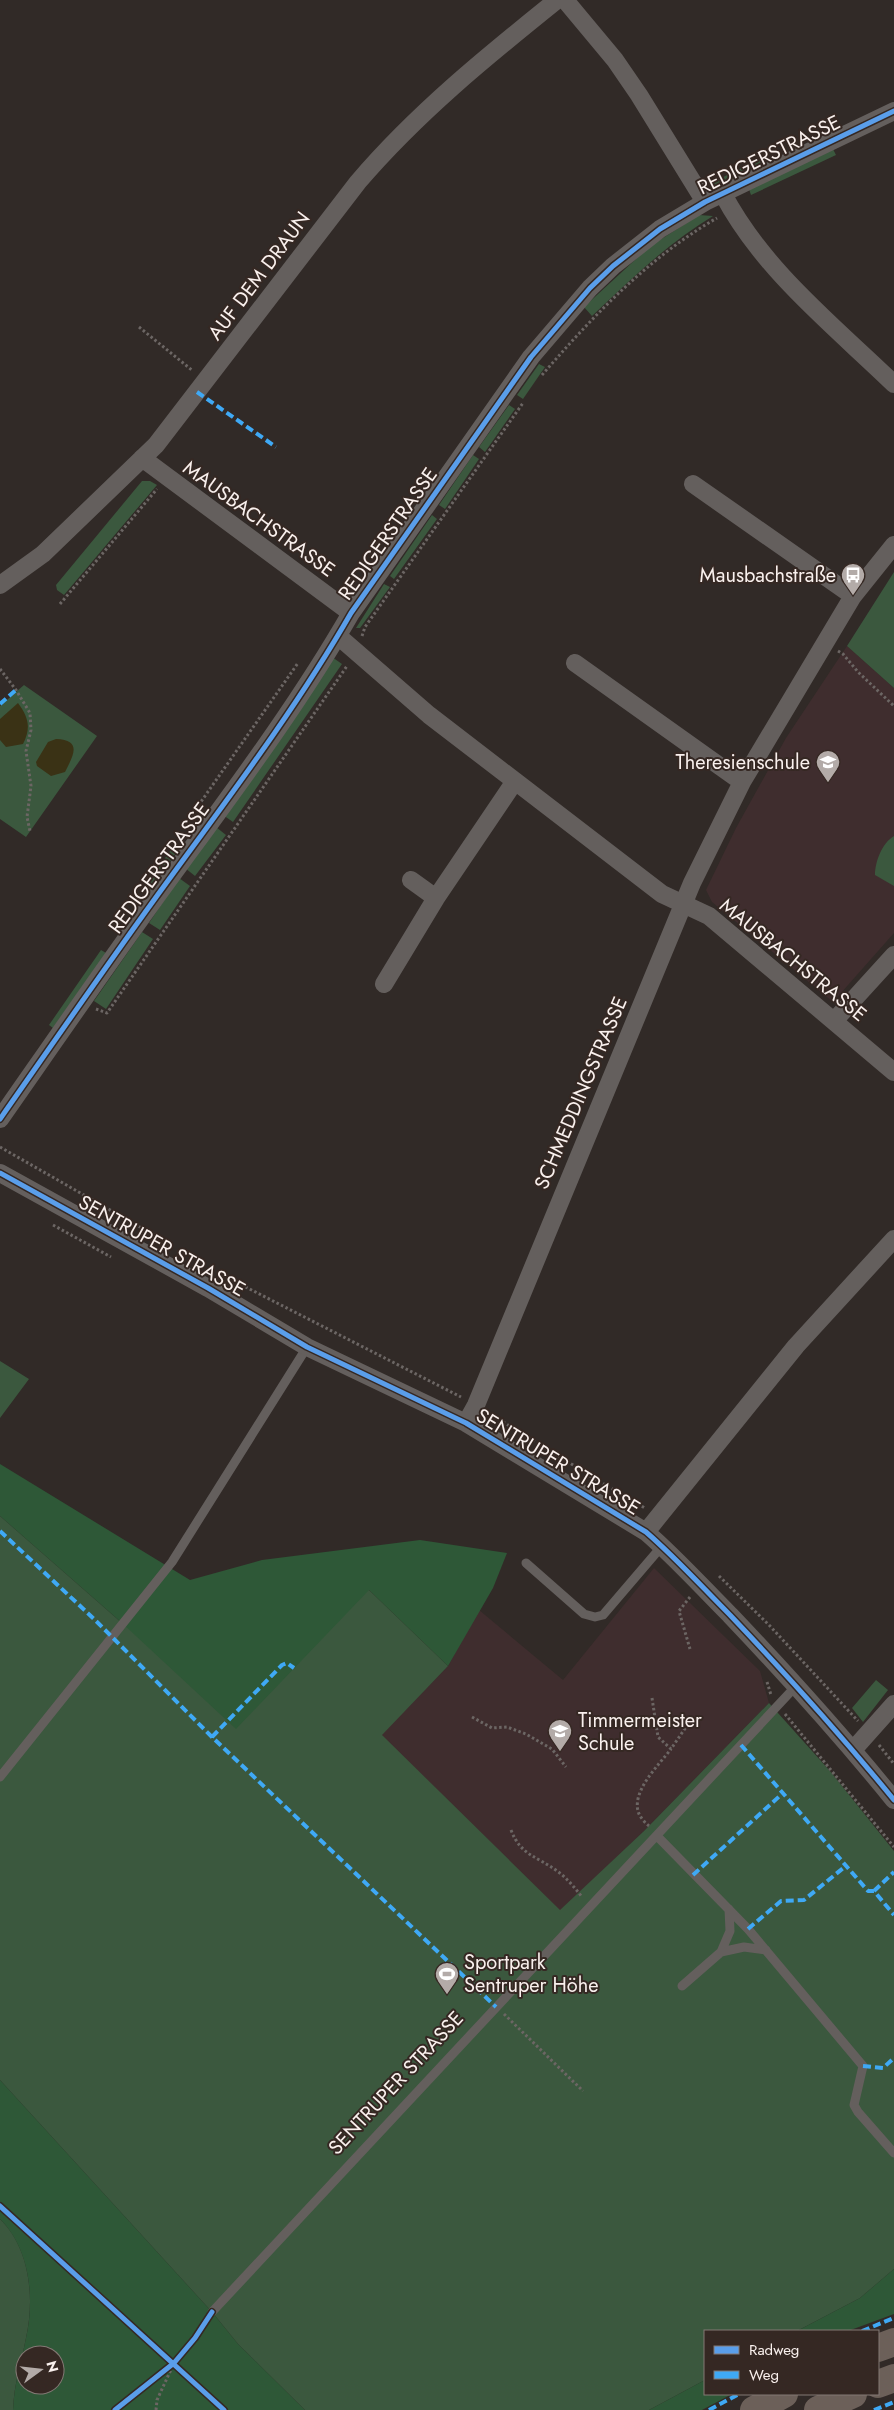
<svg xmlns="http://www.w3.org/2000/svg" width="894" height="2410" viewBox="0 0 894 2410" font-family="Jost,sans-serif">
  <rect width="100%" height="100%" fill="#312a27"/>
  <path fill="#3f2d2e" d="M847,646L894,688V933L833,1002L712,902L706,890L736,828L786,738Z
    M654,1568L760,1671L769,1703L644,1831L560,1911L381,1735L448,1666L479,1610L563,1680Z"/>
  <path fill="#3b583e" d="M833,149L836,155L751,195L749,189Z
    M764,157L767,163L712,190L709,184Z
    M699,215L713,216C668,243 630,280 592,316L584,307L649,247Z
    M539,364L545,367L523,399L517,395Z
    M509,405L515,409L485,452L479,447Z
    M473,455L479,459L445,509L439,505Z
    M142,481H150L157,485L64,595L57,590L56,585Z
    M432,515L437,519L394,579L390,576Z
    M894,572V688L847,646Z
    M384,584L390,587L360,628H356Z
    M332,657L342,664L233,822L223,815Z
    M24,685L97,736L26,837L0,819V706Z
    M216,827L226,835L195,876L185,868Z
    M894,836V886L875,875C875,862 882,843 894,836Z
    M175,844L180,847L149,892L144,888Z
    M179,878L190,886L160,930L149,923Z
    M142,932L153,939L106,1009L94,1001Z
    M101,950L106,953L53,1028L49,1025Z
    M0,1361L29,1379L0,1418Z
    M0,1516L122,1623L369,1590L448,1666L382,1735L560,1910L644,1831L769,1703L830,1771L894,1851V2269L860,2298L797,2331H705V2380L649,2410H305L238,2344L212,2312L0,2080Z
    M876,1680L888,1690L863,1722L852,1708Z
    M0,2219C30,2248 35,2298 26,2338C21,2364 14,2383 13,2410H0Z"/>
  <path fill="#2e5837" fill-rule="evenodd" d="M0,1464L190,1580L262,1560L420,1540L507,1553L493,1588L448,1666L369,1590L236,1729L122,1623L0,1516Z
    M0,2080L212,2312L238,2344L305,2410H13C14,2383 21,2364 26,2338C35,2298 30,2249 0,2219ZM25,2355H55V2385H25Z
    M894,2269V2314L848,2331H797L860,2298Z
    M705,2380V2394H732L702,2410H649Z"/>
  <path fill="#3a3215" d="M18,703C29,718 31,728 23,744L6,747L0,740V719Z
    M56,739C83,740 73,756 65,772L51,776L37,766L36,762L48,742Z"/>
  <g fill="none" stroke-linecap="round" stroke-linejoin="round">
    <path stroke="#6c6664" stroke-width="3" stroke-dasharray="2.5 2.5" stroke-linecap="butt" d="M139,327L193,371
      M542,375C593,316 649,257 717,218
      M60,604L157,489
      M362,636L365,627L523,403
      M838,651L843,654L858,672L894,706
      M0,669L16,690L30,713L31,730L26,751L31,786L27,817L30,831
      M184,826L298,663
      M96,1009L107,1013L347,666
      M0,1147L173,1246
      M53,1225L111,1257
      M232,1280L461,1397
      M490,1414L578,1468
      M590,1476L645,1508
      M719,1576L769,1625L858,1721
      M690,1597L679,1611L690,1649
      M767,1682L771,1695
      M652,1698L658,1737L671,1749L686,1727
      M785,1714L894,1847
      M472,1717L492,1728L507,1727L526,1734L552,1749L566,1767
      M879,1745L894,1764
      M649,1826C645,1823 641,1818 639,1814C630,1792 659,1765 671,1749
      M511,1830C521,1856 537,1856 557,1871C567,1878 575,1888 582,1897
      M504,2014L583,2091
      M156,2410L157,2400L174,2363"/>
    <path stroke="#645f5d" stroke-width="9" d="M526,1563L584,1614L595,1617L603,1615L662,1546
      M0,1777L172,1562L307,1347
      M657,1836L748,1929L863,2066L854,2105L858,2112L894,2153
      M721,1952L744,1947L766,1950
      M682,1986L721,1952L730,1931L729,1909
      M212,2312L796,1686"/>
    <path stroke="#645f5d" stroke-width="18" d="M565,0L615,60L639,95L705,202
      M723,194C763,270 833,325 894,384
      M142,458L351,613
      M693,484L853,596
      M0,585L43,554L156,445L358,182C417,113 486,57 557,0
      M338,636L429,715L662,894L709,916L894,1072
      M575,663L742,782
      M411,880L436,898
      M384,984L436,898L515,781
      M834,1021L894,955
      M0,1119C51,1046 102,972 154,900C222,806 293,714 351,613L531,357L590,288L613,266L660,229L705,202L894,111
      M0,1173L208,1288L307,1347L466,1423L646,1532C676,1558 702,1587 730,1615C787,1675 842,1736 894,1800
      M466,1423L476,1405L692,883L742,782L853,596L894,545
      M646,1532L796,1346L894,1239
      M853,1750L894,1704"/>
    <path stroke="#6c6059" stroke-width="28" d="M878,2348L894,2342
      M878,2384L894,2378
      M754,2410L784,2394
      M818,2410L853,2394"/>
    <path stroke="#3fa9f5" stroke-width="4" stroke-dasharray="8 4" stroke-linecap="butt" d="M197,392L276,447
      M0,704L16,690
      M0,1531L94,1619L212,1737L496,2007
      M212,1737L282,1665L287,1663L294,1668
      M741,1745L868,1891H874L894,1915
      M693,1875L783,1793
      M874,1891L894,1872
      M748,1929L781,1901L804,1900L847,1865
      M863,2066L883,2068L894,2058
      M862,2331L894,2318
      M709,2410L739,2394
      M874,2410L894,2402"/>
    <g stroke="#352823" stroke-width="8">
      <path id="cycleway" d="M0,1119C51,1046 102,972 154,900C222,806 293,714 351,613L531,357L590,288L613,266L660,229L705,202L894,111
        M0,1173L208,1288L307,1347L466,1423L646,1532C676,1558 702,1587 730,1615C787,1675 842,1736 894,1800
        M0,2206L224,2410
        M115,2410L174,2363L195,2338L212,2312"/>
    </g>
    <use href="#cycleway" stroke="#5a9eea" stroke-width="5"/>
  </g>
  <defs>
    <g id="bus-pin" transform="scale(1.25)"><path d="M0 17L-7.5 6A9.5 9.5 0 1 1 7.5 6Z" fill="#b3aba8" stroke="#352823"/><path d="M-5-6H5V4H4V6H2V4H-2V6H-4V4H-5ZM-3.5-4V0h7V-4ZM-3.5 1.2v1.5H-2V1.2ZM2 1.2v1.5H3.5V1.2Z" fill="#fff"/></g>
    <g id="school-pin" transform="scale(1.25)"><path d="M0 17L-7.5 6A9.5 9.5 0 1 1 7.5 6Z" fill="#b3aba8" stroke="#352823"/><path d="M0-5L7-2L0 1L-7-2ZM-4 1L0 2.5L4 1V4Q0 6-4 4Z" fill="#fff"/></g>
    <g id="university-pin" transform="scale(1.25)"><path d="M0 17L-7.5 6A9.5 9.5 0 1 1 7.5 6Z" fill="#b3aba8" stroke="#352823"/><path d="M0-5L7-2L0 1L-7-2ZM-4 1L0 2.5L4 1V4Q0 6-4 4Z" fill="#fff"/></g>
    <g id="stadium-pin" transform="scale(1.25)"><path d="M0 17L-7.5 6A9.5 9.5 0 1 1 7.5 6Z" fill="#b3aba8" stroke="#352823"/><path d="M0-5a6.5 5 0 1 0 0 10a6.5 5 0 1 0 0-10ZM-3.5-1.8h7v3.6h-7Z" fill="#fff"/></g>
  </defs>
  <g fill-rule="evenodd">
    <use href="#bus-pin" x="853" y="575"/>
    <use href="#school-pin" x="828" y="762"/>
    <use href="#university-pin" x="560" y="1731"/>
    <use href="#stadium-pin" x="447" y="1974"/>
  </g>
  <g text-anchor="middle" dominant-baseline="central" stroke-width="4" stroke-linejoin="round" paint-order="stroke">
    <g font-size="20" fill="#f9f0ed" stroke="#352823">
      <text transform="translate(769 155) rotate(-26)">REDIGERSTRASSE</text>
      <text transform="translate(259 276) rotate(-53)">AUF DEM DRAUN</text>
      <text transform="translate(259 519) rotate(36)">MAUSBACHSTRASSE</text>
      <text transform="translate(388 534) rotate(-55)">REDIGERSTRASSE</text>
      <text transform="translate(159 868) rotate(-54)">REDIGERSTRASSE</text>
      <text transform="translate(793 960) rotate(39)">MAUSBACHSTRASSE</text>
      <text transform="translate(581 1093) rotate(-67)">SCHMEDDINGSTRASSE</text>
      <text transform="translate(162 1246) rotate(29)">SENTRUPER STRASSE</text>
      <text transform="translate(558 1462) rotate(31)">SENTRUPER STRASSE</text>
      <text transform="translate(396 2083) rotate(-47)">SENTRUPER STRASSE</text>
    </g>
    <g font-size="20" fill="#f9f0ed" stroke="#352823" text-anchor="end">
      <text x="836" y="575">Mausbachstraße</text>
      <text x="810" y="762">Theresienschule</text>
      <text x="578" y="1720" text-anchor="start">Timmermeister<tspan x="578" dy="23">Schule</tspan></text>
      <text x="464" y="1962" text-anchor="start">Sportpark<tspan x="464" dy="23">Sentruper Höhe</tspan></text>
    </g>
  </g>
  <rect x="704" y="2330" width="175" height="65" fill="#352823" stroke="#837874"/>
  <rect x="714" y="2346" width="25" height="8" fill="#5a9eea" stroke="#837874"/>
  <text x="749" y="2355" font-size="15" fill="#f9f0ed">Radweg</text>
  <rect x="714" y="2371" width="25" height="8" fill="#3fa9f5" stroke="#837874"/>
  <text x="749" y="2380" font-size="15" fill="#f9f0ed">Weg</text>
  <g transform="translate(40 2370) rotate(75)"><circle r="24" fill="#352823" stroke="#837874"/>
  <path d="M0-4L9 19L0 12L-9 19Z" fill="#b3aba8"/>
  <text y="-8" font-size="14" font-weight="bold" text-anchor="middle" fill="#f9f0ed">N</text>
  </g>
</svg>
